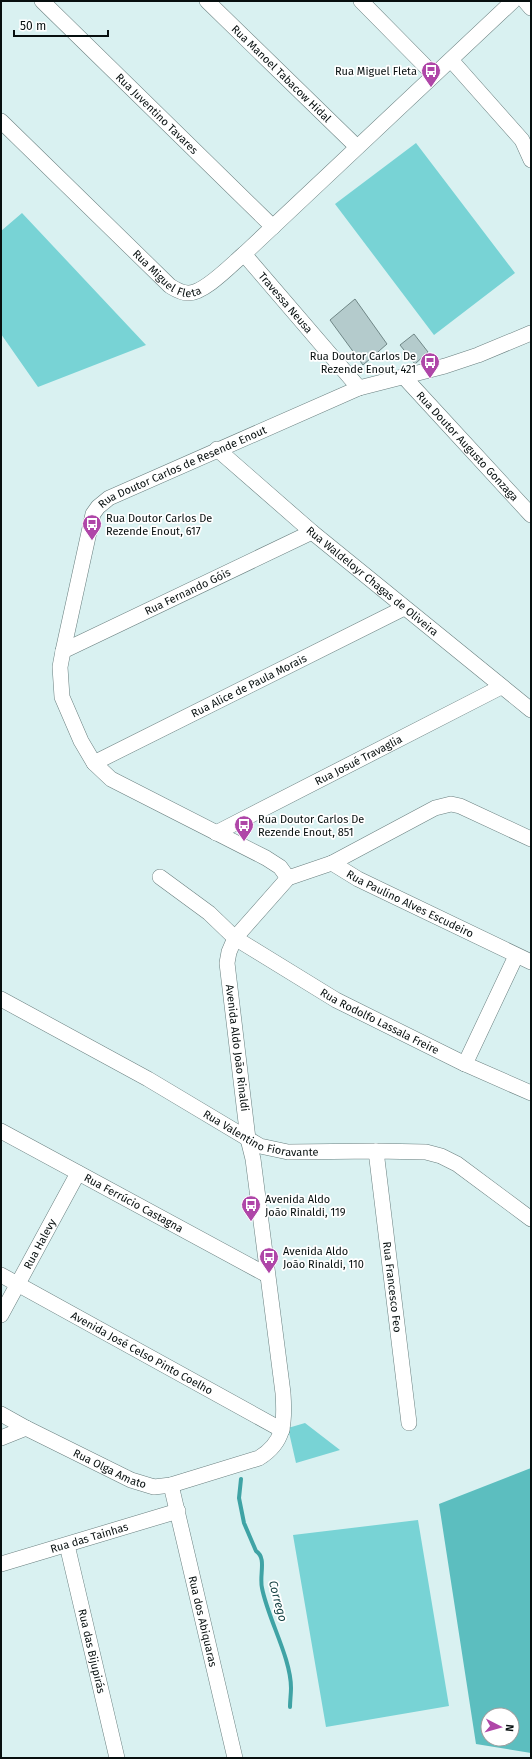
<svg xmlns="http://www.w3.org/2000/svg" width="532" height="1759" viewBox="0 0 532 1759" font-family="'Fira Sans',sans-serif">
  <rect width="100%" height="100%" fill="#d9f1f1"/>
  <path fill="#78d3d5" d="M416,143L515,273L434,335L335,204Z
    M22,213L146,345L38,387L1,334V231Z
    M305,1423L340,1450L296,1463L288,1428Z
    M418,1520L449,1706L326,1727L293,1535Z"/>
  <path fill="#5cbebf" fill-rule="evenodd" d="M531,1468V1753L476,1744L439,1504ZM488,1715H512V1739H488Z"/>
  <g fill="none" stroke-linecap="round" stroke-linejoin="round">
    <path stroke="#3fa3a5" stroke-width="4" d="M241,1479L239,1498L244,1523L256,1551C267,1558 259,1575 262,1588C268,1619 291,1658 291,1688C291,1694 290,1701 290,1707"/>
  </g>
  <path fill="#b4cbcc" stroke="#708787" d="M355,299L387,344L363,365L330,320Z
    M414,334L428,352L415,364L400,345Z"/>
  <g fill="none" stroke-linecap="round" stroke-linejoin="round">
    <g stroke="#697f7f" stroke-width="16">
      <g id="minor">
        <path id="s1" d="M42,1L273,227"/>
        <path id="s2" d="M207,1L357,147"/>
        <path d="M361,1L434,75"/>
        <path d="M525,1L531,8"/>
        <path d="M451,60L522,140L531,160"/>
        <path id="s3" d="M1,121L170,286C175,289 181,293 188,293C204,294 232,264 244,254L513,1"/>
        <path id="s4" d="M244,254L359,388"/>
        <path id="s5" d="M404,377L531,515"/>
        <path id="s6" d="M217,449L312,532L531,710"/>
        <path id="s7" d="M63,651L312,532"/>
        <path id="s8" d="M94,763L404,608"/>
        <path id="s9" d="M216,833L501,687"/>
        <path d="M332,863L435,808L451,804L460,806L531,839"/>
        <path id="s10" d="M160,877L209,913L235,938L336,1000L465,1064L531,1093"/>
        <path id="s11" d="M288,878L280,867L266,858L111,779L94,763L81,741L62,697L60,667L63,651L93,514L98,507L109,498L359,388L445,366L478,355L531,333"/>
        <path id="s12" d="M1,999L148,1079L260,1146L288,1152L376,1151L426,1152L441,1156L457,1164L531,1219"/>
        <path d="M465,1064L516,956"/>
        <path id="s13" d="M1,1131L267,1275"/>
        <path id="s14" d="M376,1151L409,1423"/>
        <path id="s15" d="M1,1275L282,1430"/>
        <path id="s16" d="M1,1315L78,1173"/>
        <path id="s17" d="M1,1414L26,1428L131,1480L154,1487L171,1485L259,1458C285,1442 285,1422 283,1393L253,1159L248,1139L227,963L229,952L235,938L288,878L332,863L358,879L531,962"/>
        <path d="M1,1438L26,1428"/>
        <path id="s18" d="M171,1485L235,1758"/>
        <path id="s19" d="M67,1545L117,1758"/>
        <path id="s20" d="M1,1564L178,1511"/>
      </g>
    </g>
    <use href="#minor" stroke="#fff" stroke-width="15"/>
  </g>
  <defs>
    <g id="bus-pin" transform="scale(1)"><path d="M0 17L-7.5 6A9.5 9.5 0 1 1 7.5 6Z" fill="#af46a8" stroke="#fff"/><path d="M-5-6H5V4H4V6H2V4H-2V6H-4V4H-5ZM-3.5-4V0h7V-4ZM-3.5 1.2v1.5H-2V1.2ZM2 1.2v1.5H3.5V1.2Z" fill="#fff"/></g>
  </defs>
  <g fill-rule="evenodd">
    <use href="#bus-pin" x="431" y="71"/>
    <use href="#bus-pin" x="430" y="362"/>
    <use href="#bus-pin" x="92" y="524"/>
    <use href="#bus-pin" x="244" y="825"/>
    <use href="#bus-pin" x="251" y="1205"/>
    <use href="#bus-pin" x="269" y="1257"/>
  </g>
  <g text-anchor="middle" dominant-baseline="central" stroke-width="3.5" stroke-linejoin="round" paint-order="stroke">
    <g font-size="11" fill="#070f0f" stroke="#fff" text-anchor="start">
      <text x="417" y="71" text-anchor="end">Rua Miguel Fleta</text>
      <text x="416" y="356" text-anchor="end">Rua Doutor Carlos De<tspan x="416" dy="13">Rezende Enout, 421</tspan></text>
      <text x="106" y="518">Rua Doutor Carlos De<tspan x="106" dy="13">Rezende Enout, 617</tspan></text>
      <text x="258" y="819">Rua Doutor Carlos De<tspan x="258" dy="13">Rezende Enout, 851</tspan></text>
      <text x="265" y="1199">Avenida Aldo<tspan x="265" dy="13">João Rinaldi, 119</tspan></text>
      <text x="283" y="1251">Avenida Aldo<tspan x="283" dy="13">João Rinaldi, 110</tspan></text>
    </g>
    <g font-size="11" fill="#070f0f" stroke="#fff">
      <text stroke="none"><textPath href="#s2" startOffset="104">Rua Manoel Tabacow Hidal</textPath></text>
      <text stroke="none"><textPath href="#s1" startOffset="161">Rua Juventino Tavares</textPath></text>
      <text stroke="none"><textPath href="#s3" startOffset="228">Rua Miguel Fleta</textPath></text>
      <text stroke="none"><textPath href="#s4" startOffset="64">Travessa Neusa</textPath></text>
      <text stroke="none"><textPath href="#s5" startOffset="94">Rua Doutor Augusto Gonzaga</textPath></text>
      <text stroke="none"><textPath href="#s11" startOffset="590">Rua Doutor Carlos de Resende Enout</textPath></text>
      <text stroke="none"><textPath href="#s6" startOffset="204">Rua Waldeloyr Chagas de Oliveira</textPath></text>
      <text stroke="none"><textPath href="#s7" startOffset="138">Rua Fernando Góis</textPath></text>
      <text stroke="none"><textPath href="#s8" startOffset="173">Rua Alice de Paula Morais</textPath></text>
      <text stroke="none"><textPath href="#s9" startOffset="160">Rua Josué Travaglia</textPath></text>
      <text stroke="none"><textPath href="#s17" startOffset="1028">Rua Paulino Alves Escudeiro</textPath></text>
      <text stroke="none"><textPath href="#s10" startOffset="264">Rua Rodolfo Lassala Freire</textPath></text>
      <text transform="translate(237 1048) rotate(83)">Avenida Aldo João Rinaldi</text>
      <text stroke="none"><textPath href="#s12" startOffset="295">Rua Valentino Fioravante</textPath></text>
      <text stroke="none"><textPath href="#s13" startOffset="151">Rua Ferrúcio Castagna</textPath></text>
      <text stroke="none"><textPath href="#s16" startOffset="81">Rua Halevy</textPath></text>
      <text stroke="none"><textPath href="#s14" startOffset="137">Rua Francesco Feo</textPath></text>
      <text stroke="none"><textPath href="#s15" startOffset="161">Avenida José Celso Pinto Coelho</textPath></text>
      <text stroke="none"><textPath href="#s17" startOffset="122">Rua Olga Amato</textPath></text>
      <text stroke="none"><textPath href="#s20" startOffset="92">Rua das Tainhas</textPath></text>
      <text stroke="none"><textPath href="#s18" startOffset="140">Rua dos Abiquaras</textPath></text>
      <text stroke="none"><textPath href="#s19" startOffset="109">Rua das Bijupirás</textPath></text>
    </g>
    <g font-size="12" font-style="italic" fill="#154243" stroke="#fff">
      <text transform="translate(278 1601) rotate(75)">Corrego</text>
    </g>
  </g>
  <rect width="532" height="1759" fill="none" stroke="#070f0f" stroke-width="4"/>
  <g transform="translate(500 1727) rotate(96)"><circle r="19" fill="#ffffff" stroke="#9c9f9f"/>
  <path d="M0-3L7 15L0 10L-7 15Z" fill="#af46a8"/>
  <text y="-6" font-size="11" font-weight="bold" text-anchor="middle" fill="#070f0f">N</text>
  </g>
  <path d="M14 30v6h94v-6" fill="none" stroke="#070f0f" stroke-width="2"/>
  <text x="20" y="30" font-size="12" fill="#070f0f" stroke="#ffffff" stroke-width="3" paint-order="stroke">50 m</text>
</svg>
